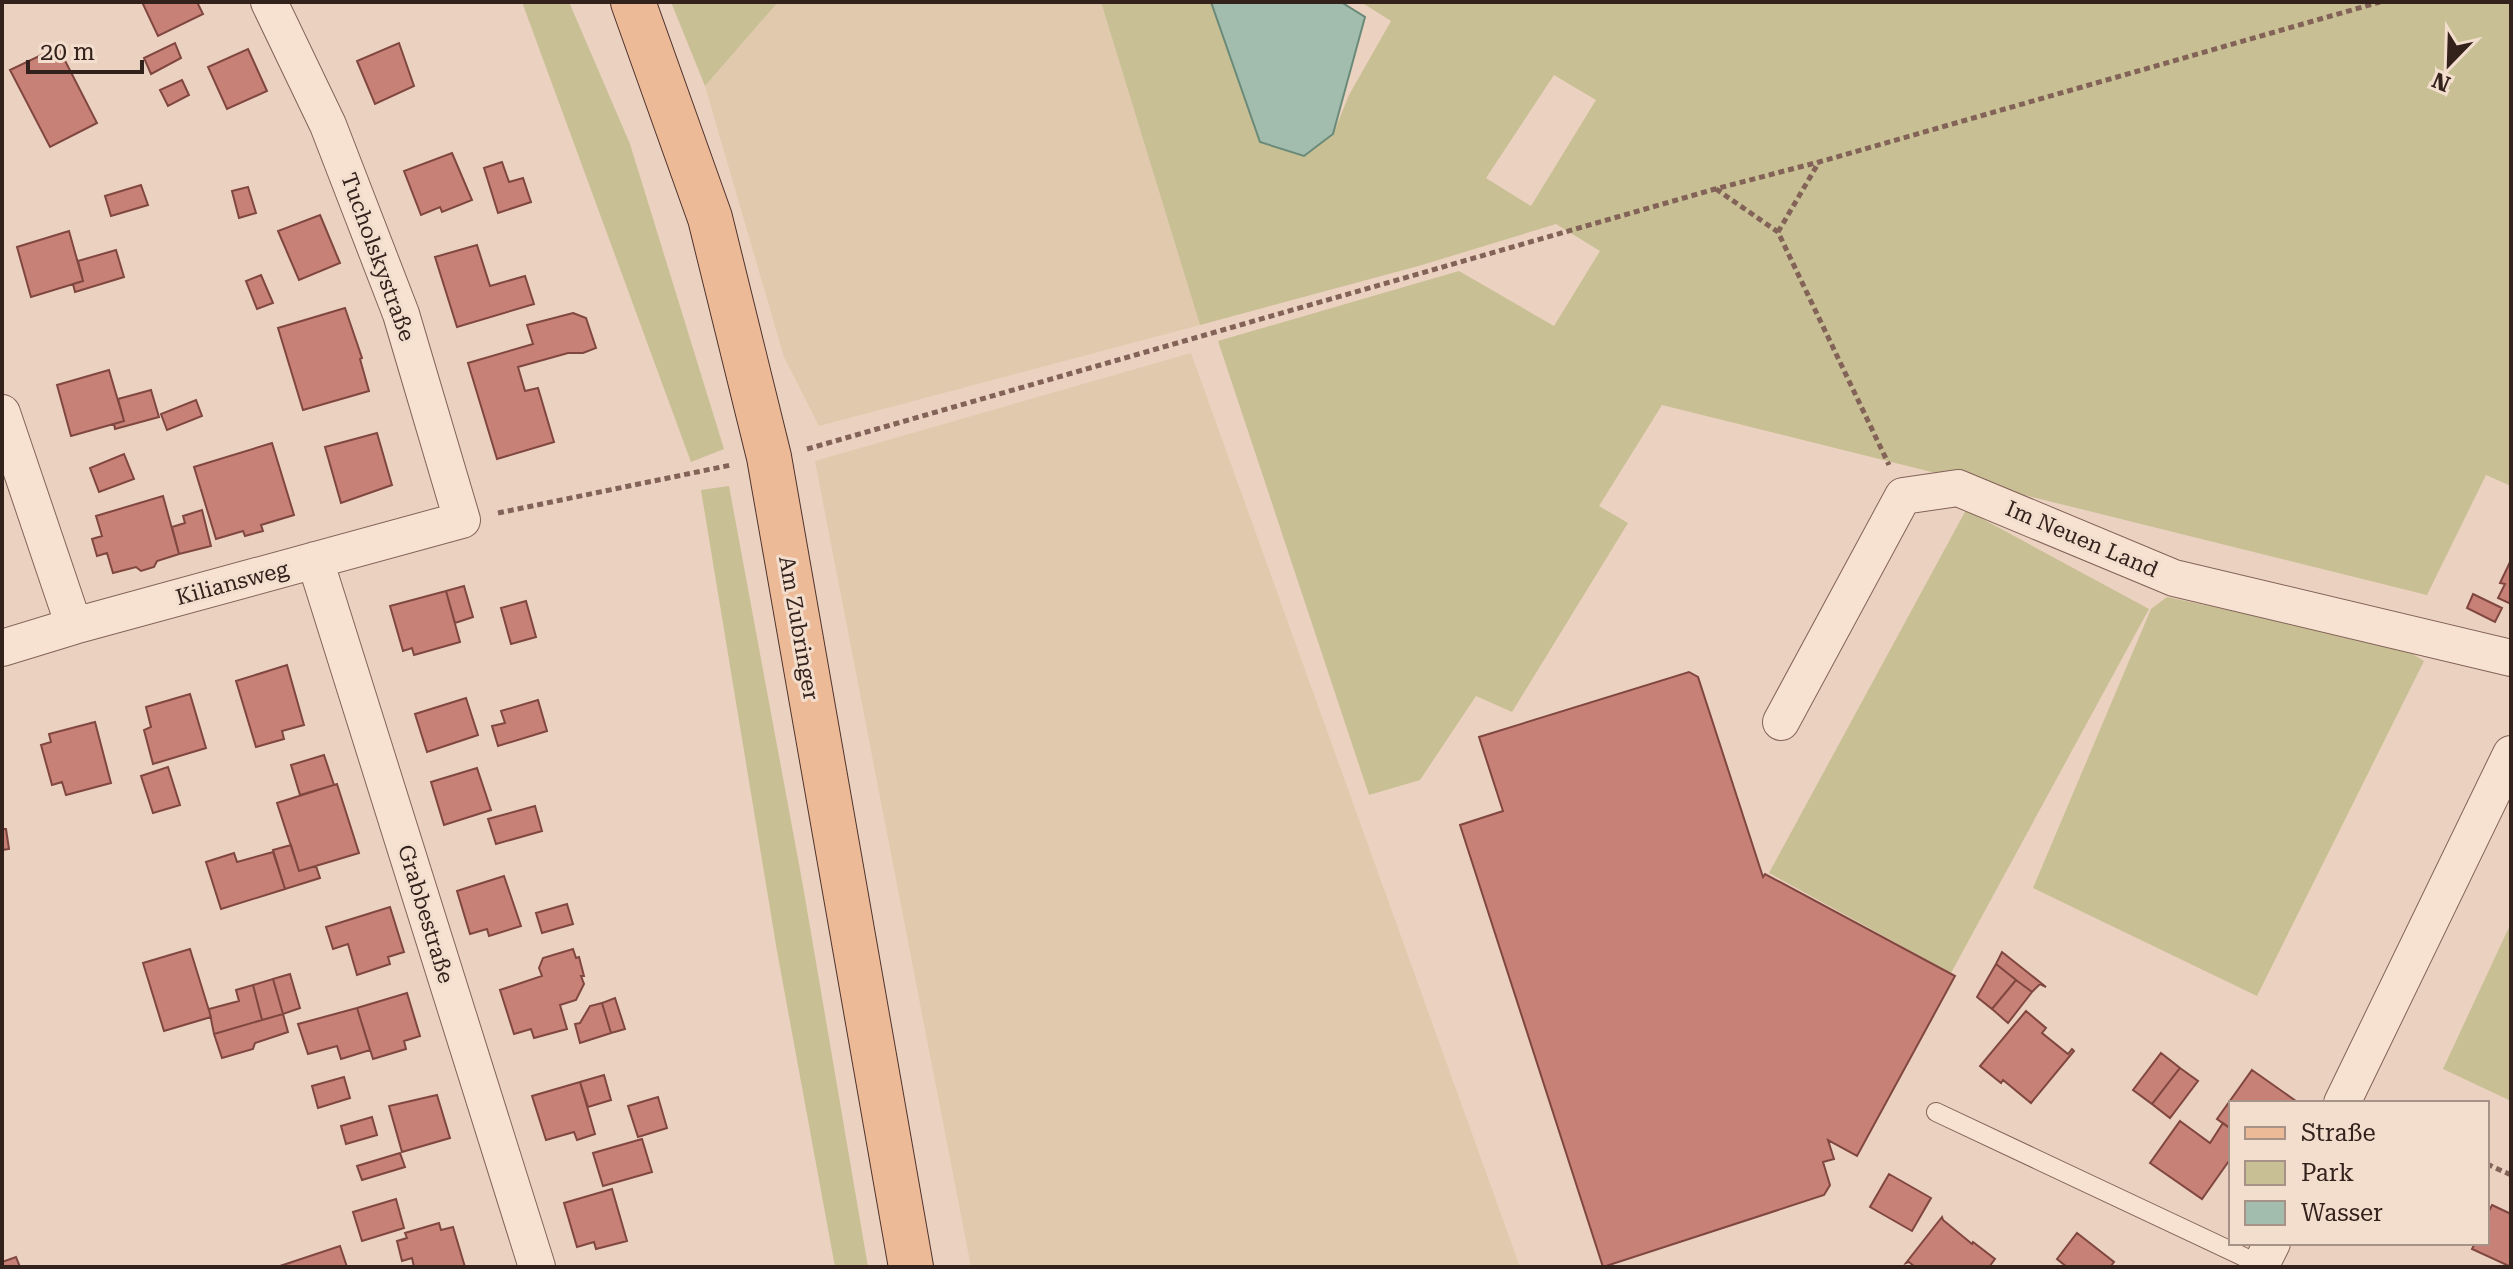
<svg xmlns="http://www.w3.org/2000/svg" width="2513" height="1269" viewBox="0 0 2513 1269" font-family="'Roboto Serif',serif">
  <rect width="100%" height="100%" fill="#ebd1bf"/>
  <path fill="#e0c9ad" d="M778,2H1101L1200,325L819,426L784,357L705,86Z
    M1191,353L1520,1267H971L815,461Z"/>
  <path fill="#c8bf94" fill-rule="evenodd" d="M522,2H569L630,144L724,449L691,462Z
    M671,2H778L705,86Z
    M1101,2H1211L1260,141L1333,134L1349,95L1391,21L1361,2H2511V486L2486,475L2427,595L1662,405L1599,506L1628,523L1512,712L1476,696L1420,780L1369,795L1218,341L1459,271L1554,326L1600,251L1556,224L1422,265L1200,325ZM1554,75L1596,100L1531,206L1486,178Z
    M729,486L803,886L868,1267H835L777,951L701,490Z
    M1966,510L2149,609L1951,973L1769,873Z
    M2167,597L2401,647L2424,661L2257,996L2033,888L2151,609Z
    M2511,923V1101L2443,1069Z"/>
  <path fill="#a2bdad" stroke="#6a8a79" stroke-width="2" d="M1211,2H1341L1365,17L1333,134L1304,156L1260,142Z"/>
  <path fill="#c78176" stroke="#804740" stroke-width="2" d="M142,2H197L203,14L158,36Z
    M175,43L181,58L151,74L144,58Z
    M399,43L414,86L375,104L357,61Z
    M58,47L97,123L50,147L10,70Z
    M248,49L267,91L227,109L208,67Z
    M182,80L189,95L168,106L160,90Z
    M452,153L472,200L442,212L440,207L421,215L404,171Z
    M502,162L509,182L523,178L531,202L498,213L484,168Z
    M141,185L148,205L111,216L105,196Z
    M248,187L256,213L239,218L232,191Z
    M320,215L340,263L299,280L278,231Z
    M69,231L83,281L31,297L17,247Z
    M477,245L490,286L525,276L534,304L457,327L435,257Z
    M116,250L124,277L75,292L73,284L83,281L78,261Z
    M261,275L273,303L257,309L246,281Z
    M345,308L362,358L360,359L369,391L303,410L278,328Z
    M573,313L586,318L596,348L583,353H568L518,367L525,391L538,388L554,442L497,459L468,363L533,344L527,325Z
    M109,370L124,421L71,436L57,385Z
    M151,390L159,417L115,429L114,424L124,421L118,399Z
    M196,400L202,416L167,430L161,414Z
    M377,433L392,485L341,503L325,447Z
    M272,443L294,515L261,525L263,531L245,536L243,531L216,539L194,467Z
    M124,454L134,479L99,492L90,468Z
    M163,496L179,554L157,561L154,567L141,571L136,567L113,573L107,553L97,556L92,539L102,536L96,516Z
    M202,510L211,546L179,554L172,527L185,523L183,516Z
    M2511,560V604L2498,598L2505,584L2500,583Z
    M464,586L473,617L455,623L446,591Z
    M446,591L460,642L414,655L412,648L403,651L390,606Z
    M2473,594L2502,608L2495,622L2467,608Z
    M526,601L536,637L511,644L501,608Z
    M287,665L304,725L282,731L284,739L256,747L236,681Z
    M1689,672L1698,677L1763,877L1765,874L1955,976L1857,1156L1828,1140L1834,1159L1823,1162L1830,1185L1824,1195L1603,1267L1460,825L1503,811L1479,737Z
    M190,694L206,748L153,764L144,730L151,727L146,707Z
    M466,698L478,735L427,752L415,714Z
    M538,700L547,731L498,746L492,726L505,723L501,711Z
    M95,722L111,783L66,795L62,782L52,785L41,745L51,742L49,734Z
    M324,755L334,785L300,795L291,765Z
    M168,767L180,805L153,813L141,776Z
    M477,768L491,810L444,825L431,782Z
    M337,784L359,853L299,871L277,803Z
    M535,806L542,831L496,844L488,819Z
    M2,829H6L9,849L2,850Z
    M291,845L299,871L316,866L320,878L285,889L273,850Z
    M273,852L285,889L221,909L206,862L234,853L237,862Z
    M504,876L521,926L489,936L487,929L470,934L457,891Z
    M567,904L573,924L542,933L536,913Z
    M390,907L404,952L388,957L390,964L357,975L348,944L333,949L326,927Z
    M190,949L211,1017L164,1031L143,963Z
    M573,949L576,958L579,957L584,976H581L584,984L576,1000L560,1005L567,1029L534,1038L531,1029L514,1034L500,990L542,976L539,968L543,958Z
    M2002,952L2046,987L2040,984L2032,992L2016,980L1996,964Z
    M1996,964L2016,980L1992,1009L1977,997Z
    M290,974L300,1008L283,1014L273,979Z
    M273,979L283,1014L262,1020L253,985Z
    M2016,980L2032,992L2008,1023L1992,1009Z
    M253,985L262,1020L214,1034L209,1009L239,1001L236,990Z
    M407,993L420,1036L404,1041L406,1049L373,1059L357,1008Z
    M615,998L625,1029L611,1033L602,1003Z
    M602,1003L611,1033L580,1043L575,1024L580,1023L590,1006Z
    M357,1008L370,1050L341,1059L337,1046L308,1054L298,1024Z
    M2026,1011L2046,1028L2042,1033L2068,1054L2072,1049L2074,1051L2031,1103L2003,1080L2001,1083L1980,1066Z
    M283,1014L288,1032L255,1043L253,1049L222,1058L214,1034Z
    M2161,1053L2180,1068L2152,1104L2133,1090Z
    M2180,1068L2198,1081L2170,1118L2152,1104Z
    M2252,1070L2296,1101L2231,1103V1129L2217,1119Z
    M604,1075L611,1100L588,1107L580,1082Z
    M344,1077L350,1098L318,1108L312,1086Z
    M580,1082L595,1134L577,1140L574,1132L546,1140L532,1096Z
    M437,1095L450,1138L402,1152L389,1106Z
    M658,1097L667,1128L638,1137L628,1106Z
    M372,1117L377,1135L346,1144L341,1126Z
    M2180,1121L2210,1143L2223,1123L2231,1129V1158L2202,1199L2150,1163Z
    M642,1139L652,1172L603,1186L593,1153Z
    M400,1153L405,1167L362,1180L357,1166Z
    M1889,1174L1931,1198L1912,1231L1870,1207Z
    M612,1189L627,1241L596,1249L594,1242L577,1247L564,1203Z
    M396,1199L404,1228L362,1241L353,1212Z
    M2492,1205L2511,1214V1267L2472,1249L2475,1243H2487V1215Z
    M1942,1217L1943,1220L1972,1244L1973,1242L1995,1259L1989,1267H1915L1909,1262L1906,1263Z
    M439,1223L441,1230L453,1227L465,1267H414L412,1258L402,1261L397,1241L407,1238L405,1233Z
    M2077,1233L2114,1262L2110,1267H2067L2057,1259Z
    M340,1246L347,1267H277Z
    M16,1257L20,1267H2V1262Z"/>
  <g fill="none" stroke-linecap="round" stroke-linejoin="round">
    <g stroke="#836358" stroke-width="20">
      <path id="lane" d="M1936,1112L2261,1265"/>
    </g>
    <g stroke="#836358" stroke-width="38">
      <path id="street" d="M2,413L74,626
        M315,560L537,1267
        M2,648L74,626L462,520L401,314L328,125L269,2
        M1781,722L1903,496L1958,488L2174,578L2511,658
        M2342,1103L2511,754
        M2260,1267L2272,1243"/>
    </g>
    <g stroke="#50332d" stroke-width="46">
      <path id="primary" d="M633,2L710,218L769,457L911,1267"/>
    </g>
    <path stroke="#836358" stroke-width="5" stroke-dasharray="6 4" stroke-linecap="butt" d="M1716,189L1778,232L1889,465
      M1778,232L1819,162
      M807,449L1715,189L1819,162L2380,2
      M498,513L731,465
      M2487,1164L2511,1175"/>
    <use href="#lane" stroke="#f7e1d1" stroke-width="18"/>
    <use href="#street" stroke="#f7e1d1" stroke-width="36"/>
    <use href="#primary" stroke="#edba97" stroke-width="44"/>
  </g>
  <g text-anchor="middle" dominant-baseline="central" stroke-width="6" stroke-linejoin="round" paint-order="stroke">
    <g font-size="22" fill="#33211c" stroke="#f3dece">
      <text transform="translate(378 257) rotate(70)">Tucholskystraße</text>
      <text transform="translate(2082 539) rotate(23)">Im Neuen Land</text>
      <text transform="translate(232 583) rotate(-15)">Kiliansweg</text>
      <text transform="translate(799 628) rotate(80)">Am Zubringer</text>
      <text transform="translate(426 914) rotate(73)">Grabbestraße</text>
    </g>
  </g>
  <rect width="2513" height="1269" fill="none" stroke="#33211c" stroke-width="8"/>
  <rect x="2229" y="1101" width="260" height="144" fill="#f3dece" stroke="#a69287" stroke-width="2"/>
  <rect x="2245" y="1127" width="40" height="12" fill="#edba97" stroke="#a69287" stroke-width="2"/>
  <text x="2301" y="1141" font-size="24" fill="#33211c">Straße</text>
  <rect x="2245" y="1161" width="40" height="24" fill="#c8bf94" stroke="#a69287" stroke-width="2"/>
  <text x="2301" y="1181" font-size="24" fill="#33211c">Park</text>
  <rect x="2245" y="1201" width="40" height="24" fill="#a2bdad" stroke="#a69287" stroke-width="2"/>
  <text x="2301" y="1221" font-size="24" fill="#33211c">Wasser</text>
  <g transform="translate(2449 64) rotate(203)" stroke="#f3dece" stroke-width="6" paint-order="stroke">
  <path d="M0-6L14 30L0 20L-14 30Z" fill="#33211c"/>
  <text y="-12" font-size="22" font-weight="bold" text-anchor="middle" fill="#33211c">N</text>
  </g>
  <path d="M28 60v12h114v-12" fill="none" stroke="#33211c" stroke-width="4"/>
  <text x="40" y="60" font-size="24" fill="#33211c" stroke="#f3dece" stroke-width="6" paint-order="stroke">20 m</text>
</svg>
